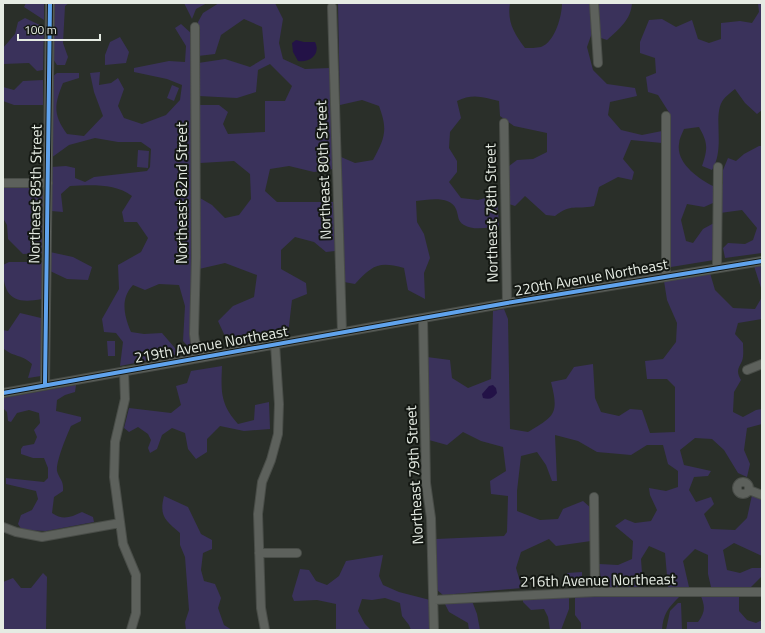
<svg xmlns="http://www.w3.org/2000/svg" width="765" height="633" viewBox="0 0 765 633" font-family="'Titillium Web',sans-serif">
  <rect width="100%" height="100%" fill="#2a2f29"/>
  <path fill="#3a325b" d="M26,3H44V20L24,7Z
    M53,3H69L65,6L63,43L68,57L65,65H57L53,59Z
    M184,3H207L196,9L192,19Z
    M219,3H275L283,19L279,43L283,59L305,69L330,68L333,169L314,172L289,166L270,169L265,191L277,202H334L335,251L326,252L314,242L295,237L281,250V269L306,283L307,294L292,300L288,334L229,345L218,321L233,306L254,297L257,275L225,263L199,269L200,198L212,205L225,218L239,215L251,199L250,174L234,161L200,163L199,105H219L228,112L223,124L228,134L265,132V101H285L292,86L270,64L258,70L256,92L237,98L199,96L198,63L225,59L250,67L265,58L262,27L244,19L221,35L215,54L198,56V22L203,13Z
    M338,3H510C507,22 514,33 525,48C530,48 536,48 541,47C555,42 562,16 562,3H591L593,30L587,47L593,70L607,84L635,88L637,96L610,102L608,115L621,130L642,135L662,131V143L631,140L623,159L634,172L632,180L618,177L599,187L594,206C575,210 572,203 555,216L546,215L525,196L515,206L509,204V166L517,160L533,159L547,152V133L514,126L500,116L499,101C484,97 472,93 457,101L461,118L450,132L449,148L457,161V172L449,182L461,198L478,200L497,195L499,227C489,227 473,231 464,225C457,221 459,216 456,209C450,195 427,200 416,201L417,222L424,234L430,258L424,273L425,299L408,290L404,268C378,261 373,265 355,284L344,282L341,157L355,163L373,160C385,138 388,130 379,106L362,100L340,105Z
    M598,3H632C631,20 619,29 607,40L601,38Z
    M758,3H762V110L757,114L745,103L735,89C731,92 726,96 723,100C712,116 726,147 712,170L702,166C708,148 708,143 699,127L684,129C682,134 679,139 679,144C676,163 699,179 713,186V203L704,207L687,204L681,220L686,241L693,243L703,229L714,223V260L671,267L670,114L658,95L648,92L646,77L656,73L655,58L640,53V42L649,20L662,19L676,27L692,20L698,39L709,43L721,39V23L740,21L752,23L759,12Z
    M25,18L44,27L43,70L37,71L29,63L3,64V48L15,34L18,22Z
    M181,24L192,34V251L190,330L193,352L183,341L185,306L179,285L159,284L145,290L133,285C120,299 124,315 131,332L144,334L162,333L180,354L120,366L123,342L116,333L104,332L102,319L119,289L118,265L141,252L148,238L137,222H124L122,212L132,196C115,183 90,185 70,186L61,194L63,212L51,211V167L66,166L75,168V178L85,182L94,177L147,171L150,167L151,149L141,142H118L95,138L69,145L51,158L52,77L57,73H79V78L63,83C54,105 53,115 67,134L84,136L103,116L94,92L90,73L100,72L99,85L111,83L118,78L124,89L118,106L124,118L142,124L166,115L180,100L182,85L167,79L134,72V68L169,61L185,62L186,46L175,28Z
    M120,37L129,52L126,63L105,65V55L110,42Z
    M43,80V105H14L3,101V87L14,90L23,81Z
    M172,85L179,88L174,101L167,98Z
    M759,146H762V253L725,258L723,248L728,243L745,244L753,240L757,228L742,210L720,213V189L723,183V170L728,158L736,161L744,154Z
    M138,150L149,151L148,168L137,167Z
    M3,187H38L43,191L42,253L23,254L8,239L7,225L3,218Z
    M50,252L73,257L92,267L88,280L67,279L50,271Z
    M9,262H42V299C11,305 3,295 3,265Z
    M754,266H762V291Z
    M710,273L715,290L733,308L755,309L762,297V319L738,323L735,334L743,343C743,348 744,356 742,361C738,369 736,371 741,380L734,392L733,412L743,417L756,410L762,409V424L747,428L744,450L750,464L747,477L738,473L724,450L712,439L695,438L680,450L684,465L711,471L708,476L694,477L689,490L696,502L711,497L714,504L704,514L711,529L735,530L747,518L752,495L762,499V556L734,543L723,550L727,570L740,573L752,568H762V576L751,587H711L708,574V555L695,549L683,561L689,587H668L665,553L649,546L641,559L643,587L609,588L601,580L599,564L618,565L632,559L633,541L615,526L625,519L635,523L651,521L657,510L650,495L649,488L666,491L678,487V471L668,464L663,445H647L631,455L597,452L578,441L555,435L557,481H552L546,465L537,452L521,456L517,491V511L540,520L558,519L563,509L583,501L591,508V541L556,546L549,539L521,552L516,568L522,588L443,595L437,590L436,539L504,536L507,532L508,496L491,494L490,481L506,471L503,447L481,441L463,432L447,445L429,440L427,357L450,360L452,378L468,388L491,379L493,311L504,309L508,319L510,429L528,432C555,416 559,414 551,382L566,379L574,367L593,364L595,398L601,412L619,416L630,409L642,410L650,433L675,432V387L667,379H647L645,361L663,359L676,342L677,323L667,300L664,281Z
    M20,313L41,318V376L28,378L32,364C20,353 14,358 3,348V330L8,331Z
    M107,341H115V356H108Z
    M222,366C221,391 220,404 238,424L254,420L255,405L269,402L270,429L244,431L220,426L207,439V452L196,459L188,449L185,433L172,428L162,435L157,449L150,453L148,448L151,440L148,434L138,427L129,432L124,428L129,408L171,413L181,405L176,386L187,383L191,371Z
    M76,385L75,392L65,395L57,400L56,411L81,417V421L71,426C67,435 56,461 57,471C59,479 64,480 63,491L54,497L52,513C63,521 71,517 82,512L93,517L94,522L46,531L22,530L18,524L21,515L32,510L38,499L36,491L6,484V478L44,482L48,478V468L44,458H33L21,454V449L23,446L34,444L37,437L34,430L40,423L39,413L29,410L17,413L11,422L8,421L7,412L3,408V398Z
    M164,496L188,507L201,534L212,540V549L203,553L201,570L204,581L215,584L221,598L218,608L224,625L232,630H186L185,622L189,610L185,557L180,545V533C165,520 159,516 164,496Z
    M383,555L379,576L383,585L399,592L430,600L431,630H411L409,625L402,616L400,603L385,598L372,600L362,599L358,611L365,624L371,630H336V604L317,600L294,601L292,596L300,569L309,570L316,581L327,585L339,576L346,561Z
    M582,572V580L567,581V573Z
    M43,573L47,577L46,630H3V582L13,578L21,588H31Z
    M680,594V596C668,608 663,614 662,630H581V623L575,615V596Z
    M700,594L739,595V611L747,620L756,623L762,620V630H687V622H698C706,612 705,605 700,594Z
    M569,597V609L561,630H550L548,617L544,609L531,610L523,602V598Z
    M472,601L477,614L480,630H469L468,623L449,612L444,602Z
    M678,603H681L682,630H666L670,611Z"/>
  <path fill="#231247" d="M296,40L304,42H315C321,54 310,63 298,61L293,52L292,43Z
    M493,385L496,388L497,393C493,398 490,400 483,398L482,394L489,386Z"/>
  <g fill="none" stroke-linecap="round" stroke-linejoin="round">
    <g stroke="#494d48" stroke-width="10">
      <path id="minor" d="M594,3L598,63
        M332,7L342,332
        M195,27L196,257L194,334L195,342L204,356
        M666,116V276
        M504,123L507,303
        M3,183H48
        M717,267L718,167
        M423,318L426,483L431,518L434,630
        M747,370L762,364
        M124,371L125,399L115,442L114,477L123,544L136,575V613L131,630
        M45,385L50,3
        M3,393L507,303L762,261
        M737 488a6 6 0 1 1 12 0a6 6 0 1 1-12 0Z
        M749,490L762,495
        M594,497L595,592
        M3,527L16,532L42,537L120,523
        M259,553H297
        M434,600L595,592H762
        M265,630L261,608L258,514L262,482L271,460L278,434L279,404L275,344"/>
    </g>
    <use href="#minor" stroke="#5d615c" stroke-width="8"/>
    <g stroke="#141813" stroke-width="6">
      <path id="cycleway" d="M45,385L50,3
        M3,393L507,303L762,261"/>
    </g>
    <use href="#cycleway" stroke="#60a3ed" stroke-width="4"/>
  </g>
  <g text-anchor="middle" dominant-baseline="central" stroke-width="4" stroke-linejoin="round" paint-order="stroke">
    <g font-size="15" fill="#e5ebe3" stroke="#141813">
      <text transform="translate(323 170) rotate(-92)">Northeast 80th Street</text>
      <text transform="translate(181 193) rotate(-90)">Northeast 82nd Street</text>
      <text transform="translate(35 194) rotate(-89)">Northeast 85th Street</text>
      <text transform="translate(491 213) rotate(-91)">Northeast 78th Street</text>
      <text transform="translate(591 277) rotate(-10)">220th Avenue Northeast</text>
      <text transform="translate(211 344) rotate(-10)">219th Avenue Northeast</text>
      <text transform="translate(414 475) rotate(-93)">Northeast 79th Street</text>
      <text transform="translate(598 580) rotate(-1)">216th Avenue Northeast</text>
    </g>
  </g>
  <rect width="765" height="633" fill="none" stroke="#e5ebe3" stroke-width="8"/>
  <path d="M18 34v6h82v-6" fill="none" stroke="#e5ebe3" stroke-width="2"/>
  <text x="24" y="34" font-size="12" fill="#e5ebe3" stroke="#141813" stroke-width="3" paint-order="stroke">100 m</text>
</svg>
